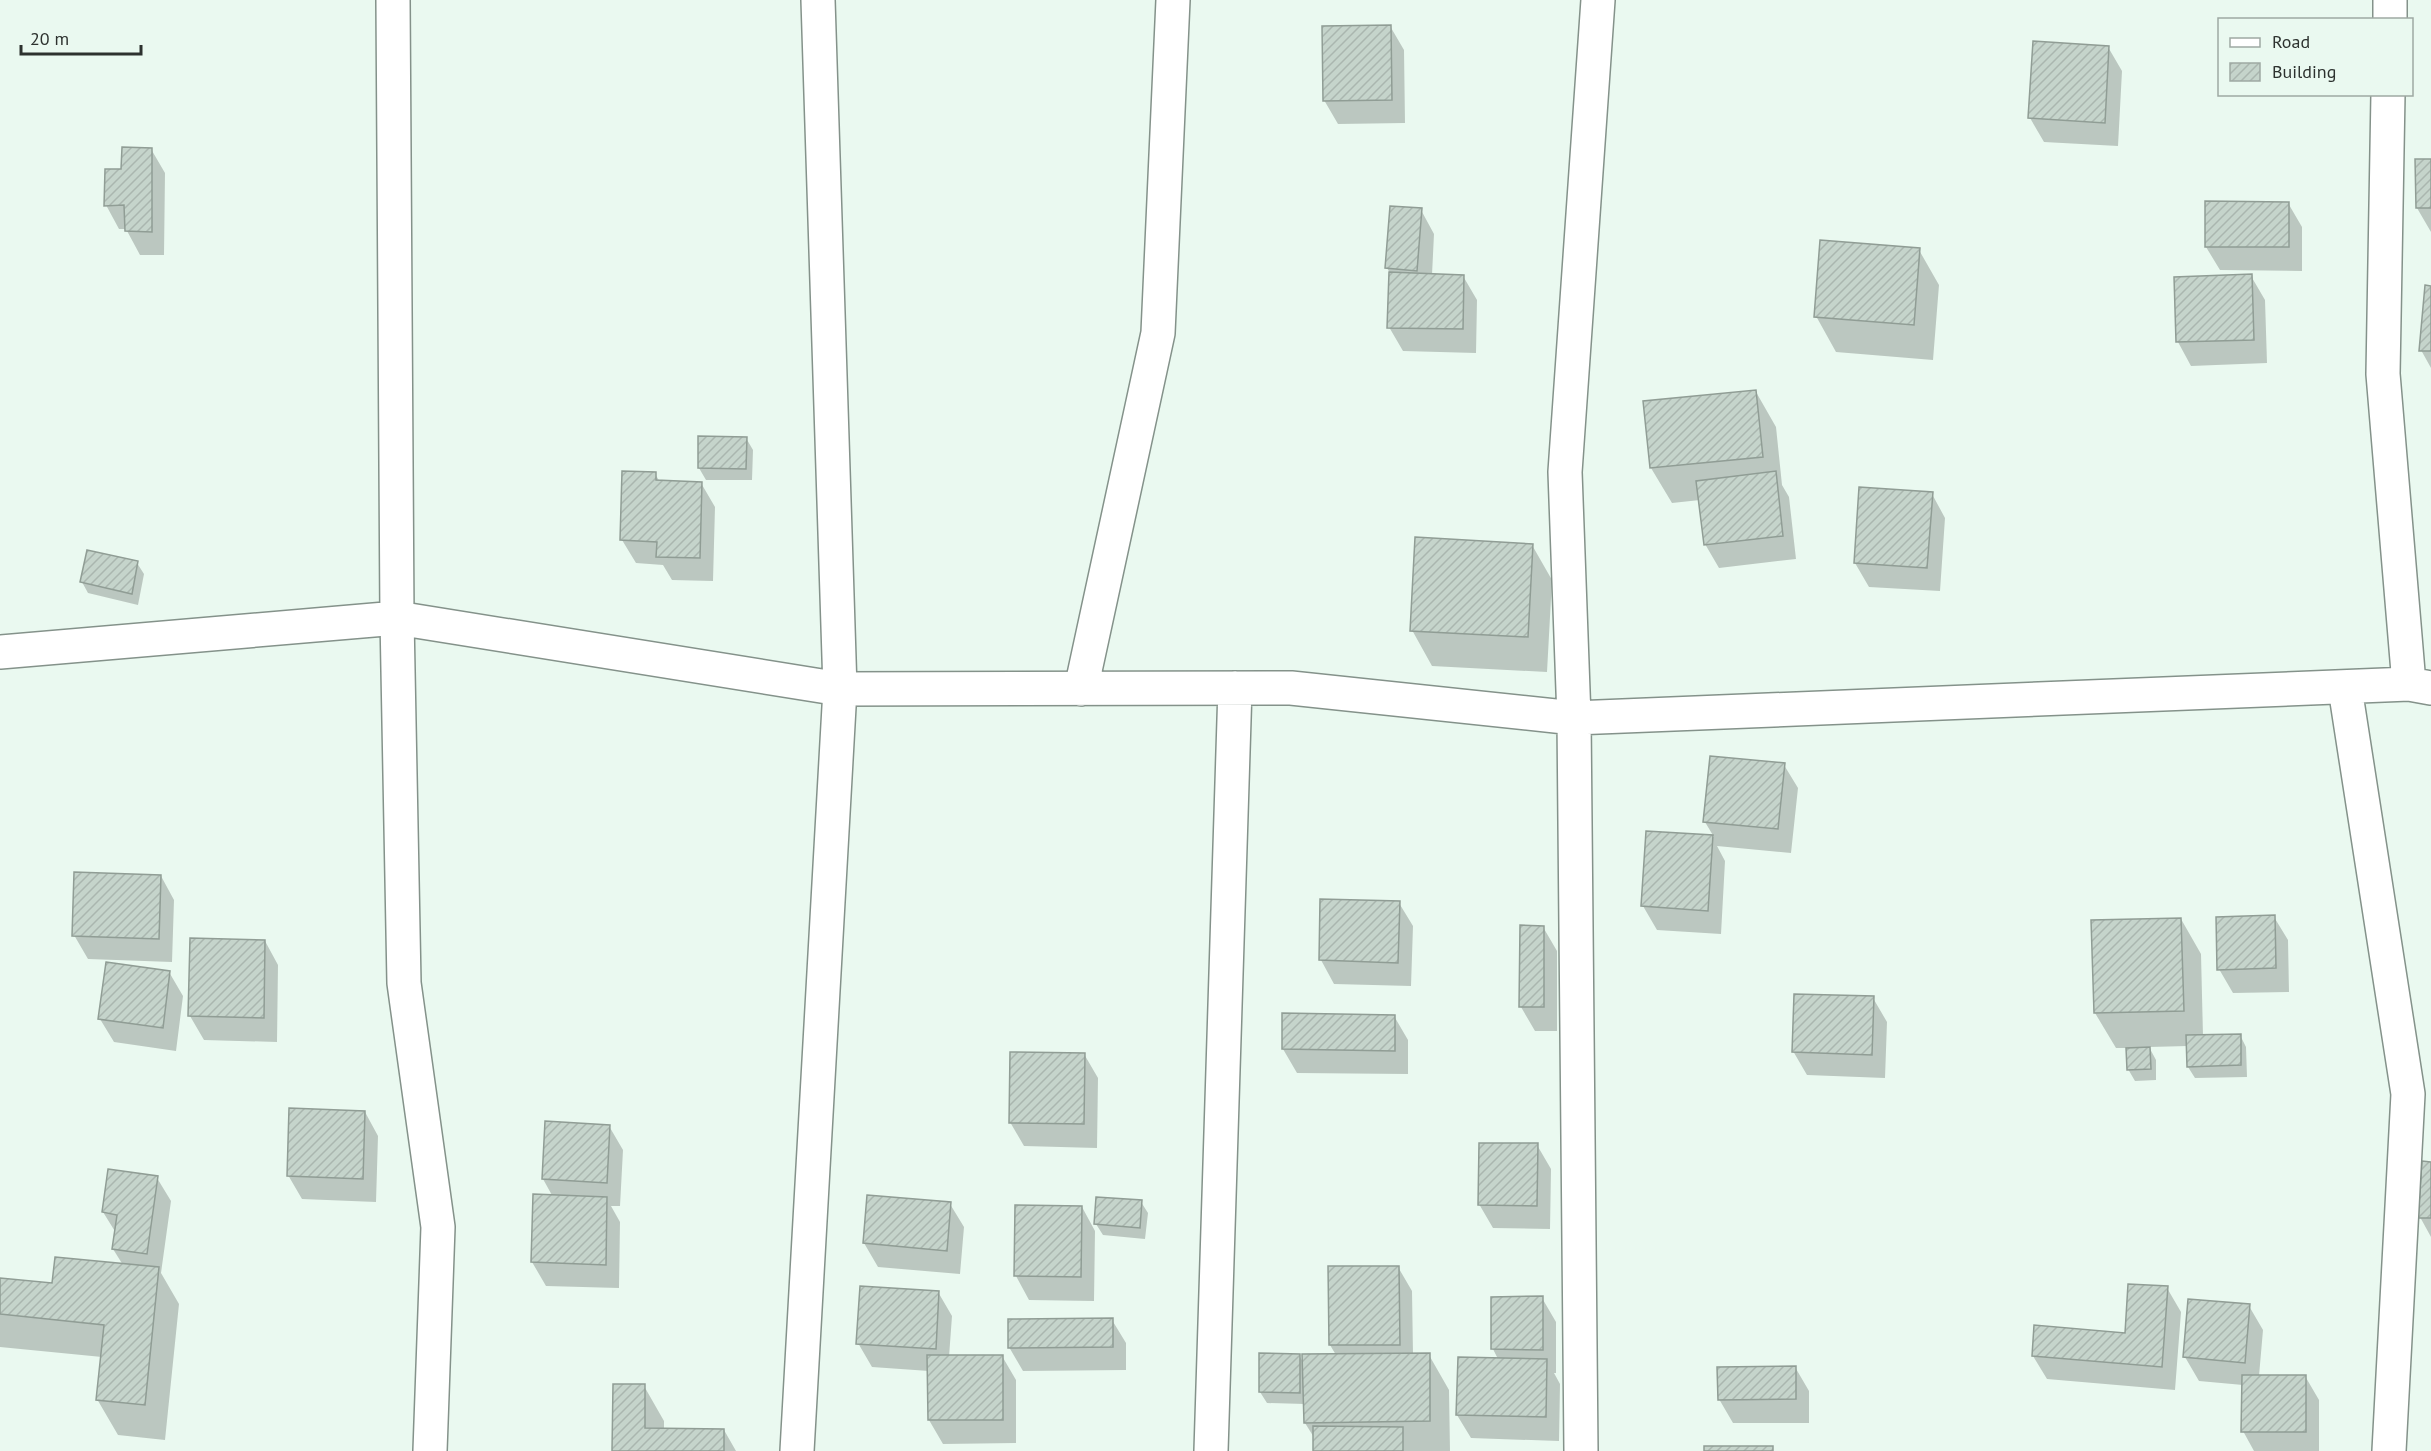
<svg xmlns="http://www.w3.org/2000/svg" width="2431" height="1451" viewBox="0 0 2431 1451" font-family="'PT Sans',sans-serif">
  <defs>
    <pattern id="building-hatch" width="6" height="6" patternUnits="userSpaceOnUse" patternTransform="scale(1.5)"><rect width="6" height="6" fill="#c5d4cb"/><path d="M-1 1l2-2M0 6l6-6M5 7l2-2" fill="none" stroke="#aab6af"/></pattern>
  </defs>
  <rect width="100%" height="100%" fill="#eaf9f0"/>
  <path fill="#0003" d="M1390,26L1404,50L1405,123L1338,124L1324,100Z
    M2108,47L2122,71L2118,146L2044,142L2030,118Z
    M151,149L165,173L164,255H140L126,229H119L106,205L123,171Z
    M2431,160V232L2417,208Z
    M2288,203L2302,227V271L2220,270L2206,247Z
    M1421,210L1434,234L1432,275L1463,276L1477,300L1476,353L1403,351L1389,327L1390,273L1387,268Z
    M1919,250L1939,285L1933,360L1836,352L1816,316Z
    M2251,276L2265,300L2267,363L2191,366L2178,342Z
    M2431,288V368L2421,350Z
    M1756,392L1776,427L1782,485L1789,497L1796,559L1719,568L1705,544L1700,500L1672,503L1651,468Z
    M746,438L753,450L752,480H706L699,468Z
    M655,474L660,482L701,483L715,507L713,581L672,580L663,565L636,563L622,540Z
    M1932,494L1945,518L1940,591L1869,587L1855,563Z
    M1532,545L1552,580L1547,672L1432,666L1412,630Z
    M137,563L144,574L138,605L88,593L82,582Z
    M1784,765L1798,788L1791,853L1717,846L1725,861L1721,934L1657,930L1643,906L1647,832L1714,837L1705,822Z
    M161,876L174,900L172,962L88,959L74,935Z
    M1399,903L1413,926L1411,986L1334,984L1321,960Z
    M2274,917L2288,940L2289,992L2233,993L2219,969Z
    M2181,919L2201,954L2203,1036L2240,1035L2246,1047L2247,1077L2195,1078L2188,1067V1046L2149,1047L2156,1060V1080L2135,1081L2128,1069L2127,1048H2116L2095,1013L2092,921Z
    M1543,927L1557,951V1031H1535L1521,1007Z
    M192,939L265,941L278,965L277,1042L204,1040L190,1016Z
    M169,972L183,996L176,1051L114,1042L100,1019Z
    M1873,998L1887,1022L1885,1078L1807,1075L1793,1051Z
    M1284,1015L1394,1016L1408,1040V1074L1297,1073L1283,1049Z
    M1084,1054L1098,1078L1097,1148L1024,1146L1010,1122Z
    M365,1112L378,1136L376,1202L302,1199L288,1175Z
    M609,1126L623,1150L620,1206H611L620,1222L619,1288L546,1286L532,1262L553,1197L543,1179Z
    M1537,1145L1551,1169L1550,1229L1493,1228L1479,1204Z
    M2431,1163V1237L2420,1217Z
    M157,1178L171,1201L161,1273L179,1304L165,1440L118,1435L97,1399L102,1357L0,1347V1279L54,1285L123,1265L113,1249L116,1233L103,1212Z
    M1141,1202L1148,1213L1145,1239L1103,1235L1096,1224Z
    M950,1204L964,1227L960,1274L878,1267L864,1243Z
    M1082,1207L1095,1231L1094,1301L1029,1300L1016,1276Z
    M1398,1267L1412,1291L1413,1355H1429L1449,1390L1450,1451H1314L1315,1439L1305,1423V1404L1267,1403L1260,1392L1299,1355L1304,1364L1336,1355L1330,1345Z
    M2167,1288L2181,1312L2175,1390L2047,1379L2033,1356L2126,1335Z
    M938,1292L952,1316L949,1357L1002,1356L1016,1380V1443L943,1444L929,1420V1371L872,1367L858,1343Z
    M1542,1298L1556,1322V1373H1554L1560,1384L1559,1441L1471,1438L1457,1415L1498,1359L1493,1349Z
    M2249,1306L2263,1330L2259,1376H2305L2319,1400V1451H2254L2243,1431V1385L2199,1381L2185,1357Z
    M1112,1320L1126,1343V1370L1023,1371L1009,1347Z
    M1795,1367L1809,1391V1423H1733L1719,1399Z
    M644,1386L664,1421V1430H724L736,1451H614Z"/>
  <path fill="url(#building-hatch)" stroke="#909d95" stroke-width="1.5" d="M1391,25L1392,100L1323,101L1322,26Z
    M2033,41L2109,46L2105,123L2028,118Z
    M122,147L152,148V232L125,231L124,205L104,206L105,169H121Z
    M2415,159H2431V208H2416Z
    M2205,201L2289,202V247H2205Z
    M1390,206L1422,208L1417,271L1385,268Z
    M1820,240L1920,248L1914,325L1814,317Z
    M1389,272L1464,275L1463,329L1387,328Z
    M2252,274L2254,340L2176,342L2174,277Z
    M2425,285L2431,286V351H2419Z
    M1756,390L1763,457L1650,468L1643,401Z
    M698,436L747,437L746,469L698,468Z
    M622,471L656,472V480L702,482L700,558L656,557L657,542L620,540Z
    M1776,471L1783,536L1704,545L1696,481Z
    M1859,487L1933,492L1927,568L1854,563Z
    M1415,537L1533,544L1528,637L1410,631Z
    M87,550L138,561L132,594L80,582Z
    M1710,756L1785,763L1778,829L1703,822Z
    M1646,831L1713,835L1708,911L1641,906Z
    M74,872L161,875L159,939L72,936Z
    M1320,899L1400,901L1398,963L1319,960Z
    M2275,915L2276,968L2217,970L2216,917Z
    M2181,918L2184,1011L2094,1013L2091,920Z
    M1520,925L1544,926V1007H1519Z
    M190,938L265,940L264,1018L188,1016Z
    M106,962L170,971L163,1028L98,1019Z
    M1794,994L1874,996L1872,1055L1792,1052Z
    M1282,1013L1395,1015V1051L1282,1049Z
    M2241,1034V1065L2187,1067L2186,1035Z
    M2150,1047L2151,1069L2127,1070L2126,1048Z
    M1010,1052L1085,1053L1084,1124L1009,1123Z
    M289,1108L365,1111L363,1179L287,1176Z
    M545,1121L610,1125L607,1183L542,1179Z
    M1479,1143H1538L1537,1206L1478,1205Z
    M2422,1161L2431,1162V1218H2418Z
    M108,1169L158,1176L147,1254L112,1249L117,1215L102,1212Z
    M533,1194L607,1197L606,1265L531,1262Z
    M867,1195L951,1202L947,1251L863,1243Z
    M1096,1197L1142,1200L1140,1228L1094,1224Z
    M1015,1205L1082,1206L1081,1277L1014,1276Z
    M55,1257L159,1267L145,1405L96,1400L104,1325L0,1314V1278L52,1283Z
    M1328,1266H1399L1400,1345H1329Z
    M2128,1284L2168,1286L2162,1367L2032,1356L2034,1325L2125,1333Z
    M860,1286L939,1291L936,1349L856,1344Z
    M1543,1296V1350L1491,1349V1297Z
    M2188,1299L2250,1304L2245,1363L2183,1357Z
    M1113,1318V1347L1008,1348V1319Z
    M1259,1353L1300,1354V1393L1259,1392Z
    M1430,1353V1421L1304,1423L1302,1354Z
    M927,1355H1003V1420H928Z
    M1458,1357L1547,1359L1546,1417L1456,1415Z
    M1796,1366V1399L1718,1400L1717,1367Z
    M2242,1375H2306V1432H2241Z
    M613,1384H645V1428L724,1429V1451H612Z
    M1313,1426L1403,1427V1451H1313Z
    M1704,1446H1773V1451H1704Z"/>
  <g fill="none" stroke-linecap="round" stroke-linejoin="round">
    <g stroke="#84928a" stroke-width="36">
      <path id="minor" d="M393,0L397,618L404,983L438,1227L430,1451
        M2390,20V0
        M2388,94L2383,374L2409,684
        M0,652L397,618L840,689L1291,688L1574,718L2409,684L2431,688
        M2345,688L2408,1094L2389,1451
        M1081,689L1158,333L1173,0
        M797,1451L840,689L818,0
        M1211,1451L1235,688
        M1581,1451L1574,718L1565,472L1598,0"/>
    </g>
    <use href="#minor" stroke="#fff" stroke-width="33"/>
  </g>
  <rect x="2218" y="18" width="195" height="78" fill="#eaf9f0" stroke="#9ea9a3" stroke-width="1.5"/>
  <rect x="2230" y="38" width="30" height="9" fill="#ffffff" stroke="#9ea9a3" stroke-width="1.5"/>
  <text x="2272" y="48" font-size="18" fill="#2d322f">Road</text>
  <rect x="2230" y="63" width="30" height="18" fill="url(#building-hatch)" stroke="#9ea9a3" stroke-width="1.5"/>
  <text x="2272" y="78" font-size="18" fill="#2d322f">Building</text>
  <path d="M21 45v9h120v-9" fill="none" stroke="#2d322f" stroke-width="3"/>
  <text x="30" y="45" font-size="18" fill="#2d322f" stroke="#eaf9f0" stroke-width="4.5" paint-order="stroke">20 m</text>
</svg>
